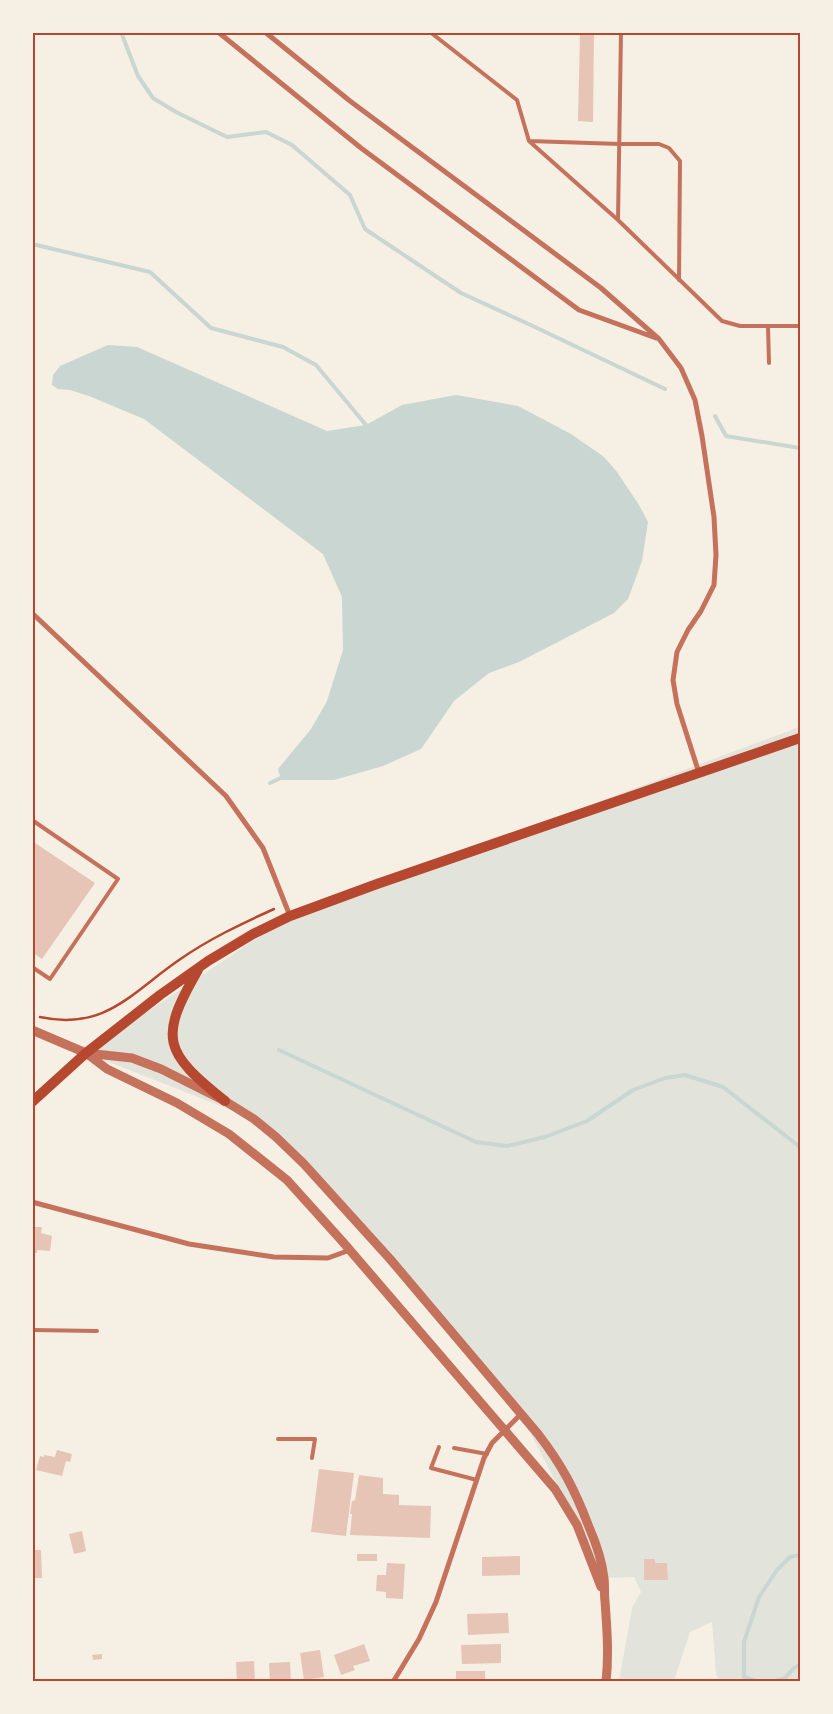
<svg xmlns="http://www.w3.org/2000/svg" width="833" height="1714" viewBox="0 0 833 1714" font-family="Helvetica,sans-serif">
  <rect width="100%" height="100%" fill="#f6efe4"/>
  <path fill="#e2e4dc" d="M800,727V1681H719L716,1674L712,1622L690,1632L674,1681H619L632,1608L641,1592L634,1577L604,1578L521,1414L304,1164L254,1119L86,1053L290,916Z"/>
  <path fill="#c9d6d2" d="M108,345L137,347L327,431L366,425L402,405L456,395L518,406L571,434L604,457L617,472L639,505L648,522L642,561L628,599L614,613L519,662L489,673L454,701L421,749L383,766L334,780H281L278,769L311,729L327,701L343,650L342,597L323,554L144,419L89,396L70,390L58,389L52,385L53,375L60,366Z"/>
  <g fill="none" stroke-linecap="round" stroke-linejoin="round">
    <path stroke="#c9d6d2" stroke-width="4" d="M121,32L138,76L153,98L176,112L227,137L266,132L292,145L350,195L365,229L461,293L535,327L665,389
      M32,244L150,272L211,328L283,347L316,365L366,425L367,429
      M715,416L726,436L800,448
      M270,783L283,777
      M279,1050L476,1142L507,1146L545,1137L587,1121L633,1090L665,1078L685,1075L723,1087L800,1147
      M760,1682L744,1677V1642L759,1597L777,1570L790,1557L800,1555
      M772,1682L785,1678L794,1668L800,1665"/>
  </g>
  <path fill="#e6c5b7" d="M580,32H594L593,122L578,121Z
    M32,841L95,883L42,959L32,952Z
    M32,1227H42L41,1233L52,1236L50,1251L37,1250V1253H32Z
    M57,1450L72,1454L70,1462L66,1461L62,1476L36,1470L40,1456L44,1457V1455L55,1457Z
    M319,1469L354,1473L346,1536L311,1532Z
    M359,1475L383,1478V1494L399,1495V1505L431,1506L430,1538L350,1535L352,1514H350L352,1501L355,1500Z
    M82,1531L86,1551L74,1554L69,1534Z
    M32,1550H41L42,1578H32Z
    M357,1554H377V1561H357Z
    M520,1556V1575L482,1576V1557Z
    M644,1559H655V1563H667L668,1580H644Z
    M387,1563L405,1564L403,1599L386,1598V1592L376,1591L377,1575H386Z
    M508,1613L509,1633L468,1635L467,1614Z
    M364,1644L370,1661L353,1666L355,1670L341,1675L334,1655Z
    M501,1644V1663L462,1664L461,1645Z
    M320,1650L324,1677L304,1680L300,1653Z
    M102,1654V1659L93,1660L92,1655Z
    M254,1661L255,1682H237L236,1662Z
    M290,1662L291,1682H270L269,1663Z
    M456,1671H485V1682H456Z"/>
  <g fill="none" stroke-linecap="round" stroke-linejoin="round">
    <path stroke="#b5482f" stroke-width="2.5" d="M40,1017C105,1031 131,993 179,960C209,939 241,924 274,909"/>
    <path stroke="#c5725c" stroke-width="4" d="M430,32L517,100L529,141L618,220L722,321L740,326H800
      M529,141L620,144H659L669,148L680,161L679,280
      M618,220L621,32
      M768,326L769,363
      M32,820L118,879L50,979L32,967
      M32,1330L97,1331
      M278,1439H315L312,1458
      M439,1447L431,1468L477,1480
      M454,1448L487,1454"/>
    <path stroke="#c5725c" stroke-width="5" d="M218,32L361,148L579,310L656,338
      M265,32L350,101L601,288L659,339L681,368L695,400L702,436L714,517L716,555L714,585L701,611L688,630L677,652L673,680L677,704L699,773
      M32,35L34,32
      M32,613L226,796L263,848L290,916
      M32,1202L189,1244L274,1257L328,1258L350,1250
      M393,1682L419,1639L436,1602L484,1458L492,1443L521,1414"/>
    <path stroke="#c5725c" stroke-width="9" d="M32,1030L86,1053L107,1069L177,1103L229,1134L287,1180L342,1241L555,1489L577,1525L601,1587
      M86,1053L132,1058L161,1069L225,1101L254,1119L276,1137L304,1164L390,1259L538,1434C562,1465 575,1490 589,1527C596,1543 602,1561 604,1578C605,1586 604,1594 605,1601C607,1629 609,1654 606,1682"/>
    <path stroke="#b5482f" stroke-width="10" d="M198,970C158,1039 164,1052 225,1101
      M32,1102L86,1053L160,995L208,961L253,934L290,916L377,884L800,738"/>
  </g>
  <rect width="833" height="1714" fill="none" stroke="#f6efe4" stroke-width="68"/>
  <rect x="34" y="34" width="765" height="1646" fill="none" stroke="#b5482f" stroke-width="2"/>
</svg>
